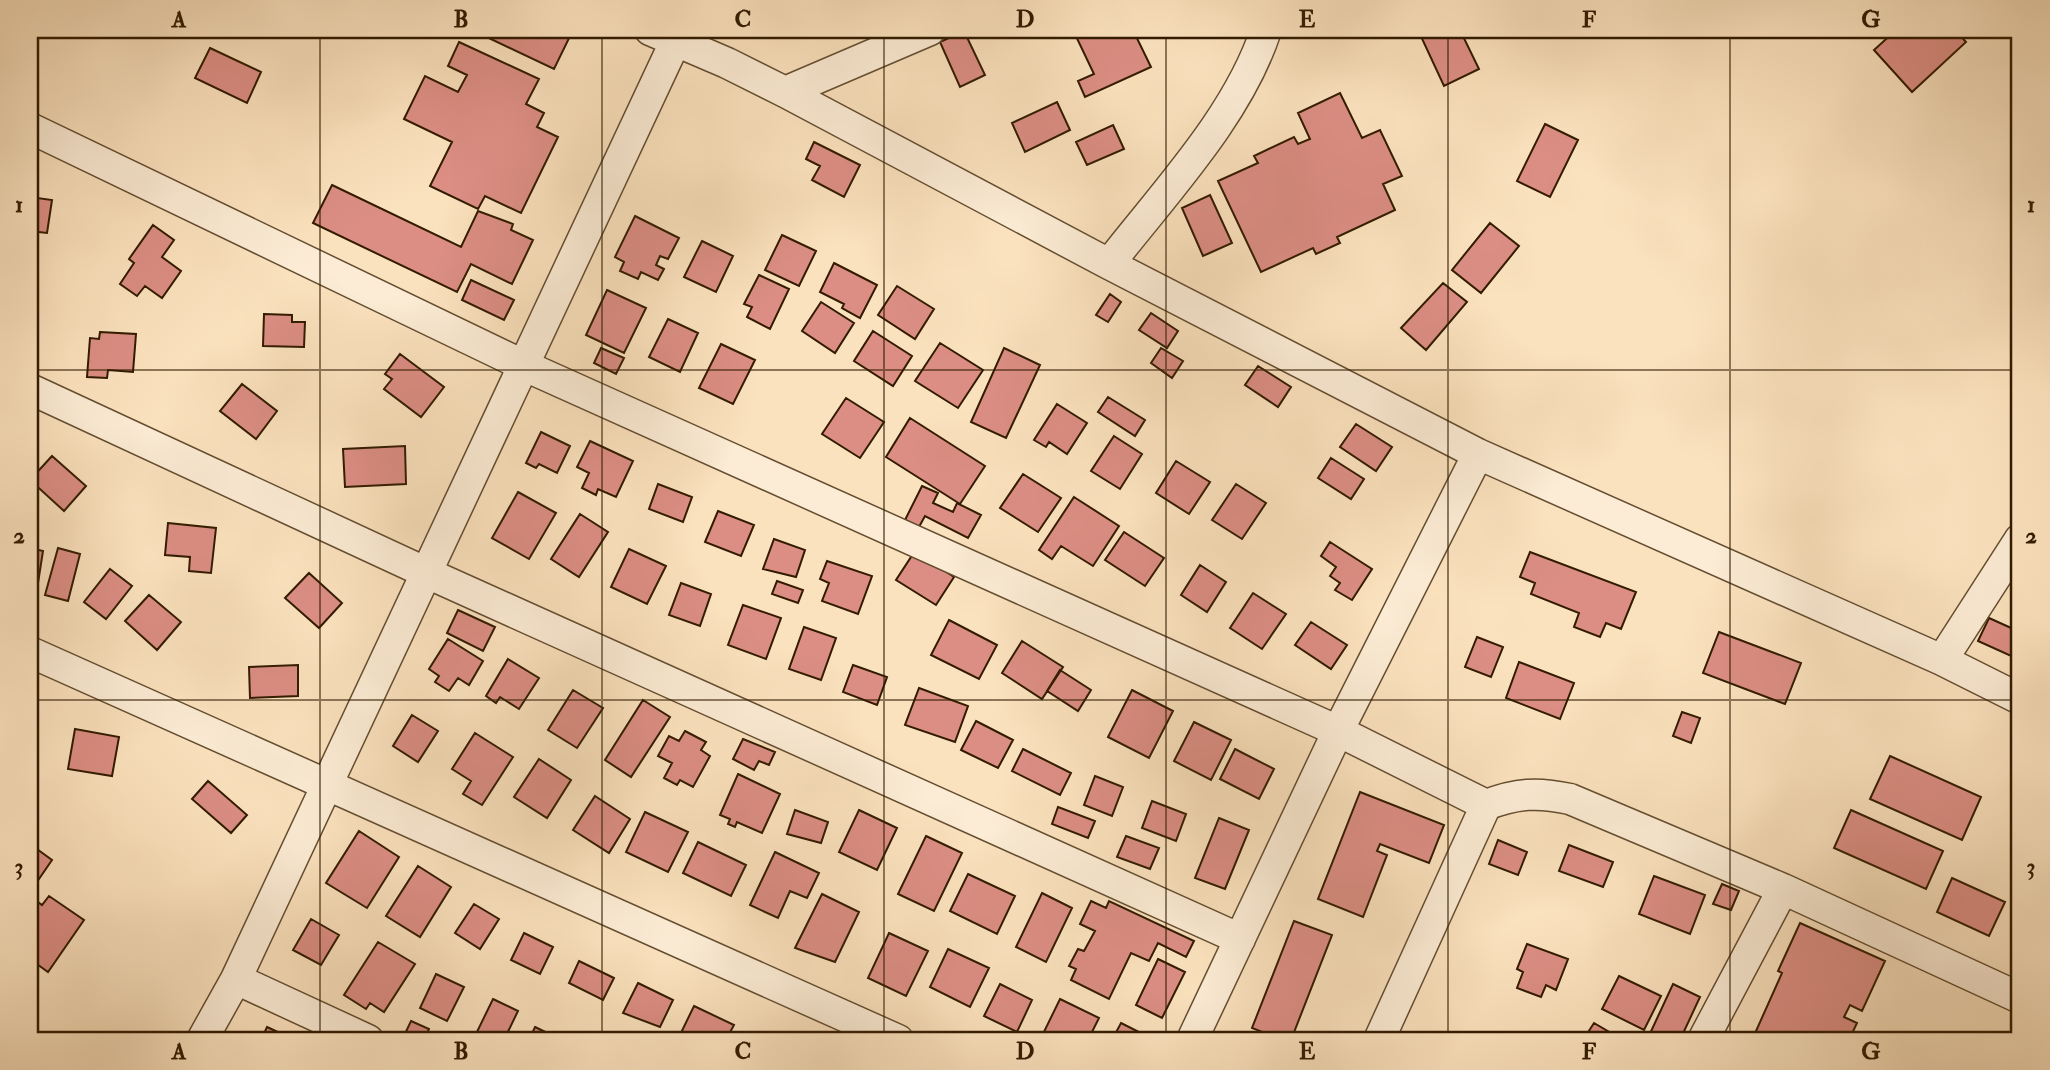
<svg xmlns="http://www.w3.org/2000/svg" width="2050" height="1070" viewBox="0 0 2050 1070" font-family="'IM FELL Double Pica',serif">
  <rect width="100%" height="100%" fill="#fbe2be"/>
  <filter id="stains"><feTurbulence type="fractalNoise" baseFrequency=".00286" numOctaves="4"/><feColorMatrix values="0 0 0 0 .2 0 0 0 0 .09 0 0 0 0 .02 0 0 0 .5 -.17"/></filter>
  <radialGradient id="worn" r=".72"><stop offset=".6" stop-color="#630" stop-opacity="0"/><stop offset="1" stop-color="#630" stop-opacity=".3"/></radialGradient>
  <path fill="#dc8e84" stroke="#321b00" stroke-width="2" d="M472,30H573L554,69Z
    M1073,30H1133L1151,67L1085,97L1078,81L1094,74Z
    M1418,30H1460L1479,69L1444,86Z
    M1896,30H1955L1966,42L1912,92L1874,50Z
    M964,31L985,75L960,87L940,42Z
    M459,42L539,79L526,104L544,113L537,127L558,137L521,213L485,196L478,209L430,186L452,142L404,119L425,76L458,92L467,75L448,66Z
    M210,48L261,72L247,103L195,78Z
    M1340,93L1362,138L1380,130L1402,176L1383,184L1395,210L1337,237L1340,243L1316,254L1313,248L1261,272L1218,181L1258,163L1254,156L1294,137L1298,144L1310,139L1298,113Z
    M1057,102L1070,130L1025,152L1012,123Z
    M1545,124L1578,140L1550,197L1517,181Z
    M1113,125L1124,149L1087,165L1076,142Z
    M814,142L860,165L844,197L812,180L820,166L806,159Z
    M332,185L461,247L478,211L513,224L511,230L533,240L512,284L471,264L457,292L313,223Z
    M1210,195L1232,243L1203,256L1182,208Z
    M30,197L52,200L47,233L30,231Z
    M635,216L679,238L668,259L660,256L656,265L664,269L658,280L641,272L638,279L620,271L624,262L615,257Z
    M1490,223L1519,246L1481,293L1452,270Z
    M153,225L174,240L162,257L181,271L162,298L145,286L137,296L120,284L134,263L129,259Z
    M782,235L816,251L799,286L765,270Z
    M702,241L733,256L716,292L684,277Z
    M834,263L877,285L860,318L842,308L844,304L820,292Z
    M759,275L789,289L770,329L747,317L752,307L744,304Z
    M471,280L514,300L504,320L462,300Z
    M1443,283L1467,302L1426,350L1401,328Z
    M897,286L934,309L915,339L878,315Z
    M607,290L646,308L624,353L586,335Z
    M1110,294L1121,302L1108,322L1096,315Z
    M821,302L854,323L835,353L802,331Z
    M1151,313L1178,331L1167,348L1139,330Z
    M264,314L292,315V322H305L304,347L263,346Z
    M668,319L698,333L680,372L649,357Z
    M873,331L912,356L893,386L854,361Z
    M100,332L136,334L133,372L108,370L107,378L87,377L90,338L99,339Z
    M940,343L983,370L958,408L915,381Z
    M721,344L755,360L733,404L699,388Z
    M601,348L624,358L616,374L594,363Z
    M1004,348L1040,365L1006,438L971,422Z
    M1161,348L1183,361L1172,378L1151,363Z
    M400,354L444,387L421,417L384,389L392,379L385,374Z
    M1258,366L1291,387L1278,407L1245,385Z
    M242,384L277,411L256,439L220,411Z
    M1108,397L1145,420L1135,436L1098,412Z
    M846,398L884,422L860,458L822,434Z
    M1057,404L1087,423L1067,454L1049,442L1046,447L1034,440Z
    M910,418L985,466L960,504L886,457Z
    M1356,424L1392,447L1376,471L1340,447Z
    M541,432L570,446L557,473L539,464L536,468L526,463Z
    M1114,436L1142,454L1120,489L1091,471Z
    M590,441L633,461L616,497L598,489L596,495L582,488L589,473L577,467Z
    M405,446L406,484L345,487L343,449Z
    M52,456L86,486L64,511L30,480Z
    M1331,458L1364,479L1351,499L1318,478Z
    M1176,461L1210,482L1189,514L1156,493Z
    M1023,474L1061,498L1038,532L1000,508Z
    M658,484L692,497L683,522L649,509Z
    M1236,484L1266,503L1242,539L1212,520Z
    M922,486L938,493L933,503L953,512L957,503L981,515L968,538L925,516L919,527L905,520Z
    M518,492L556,513L529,559L492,538Z
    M1074,497L1119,526L1093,566L1061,546L1052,559L1039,550Z
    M718,511L754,525L741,556L705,542Z
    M580,514L608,532L579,577L551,559Z
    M168,523L216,528L211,573L189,571L190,557L165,555Z
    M1124,532L1164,558L1145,586L1105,560Z
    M774,539L805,550L796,577L763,569Z
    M1330,542L1372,569L1352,600L1335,590L1340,583L1330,576L1336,567L1321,556Z
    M30,548L43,551L38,583L30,581Z
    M58,548L80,554L68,601L45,595Z
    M629,549L666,566L647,604L611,587Z
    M915,551L954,577L936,605L896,580Z
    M1530,552L1636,592L1621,629L1606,623L1600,637L1574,627L1579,613L1531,594L1535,583L1520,577Z
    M827,561L872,576L858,614L822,601L829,583L820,579Z
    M1200,565L1226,582L1207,612L1181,595Z
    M110,569L132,586L106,619L84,602Z
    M309,573L342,603L319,628L285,598Z
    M777,581L803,590L798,603L772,594Z
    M681,583L711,594L700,626L669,615Z
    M1253,593L1286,614L1262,649L1230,628Z
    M149,595L181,622L157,650L125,621Z
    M743,605L781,618L766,659L728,645Z
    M458,610L495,627L483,651L447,633Z
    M1989,618L2020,632V660L1978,641Z
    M949,620L997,645L979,679L931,655Z
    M1311,622L1347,645L1331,669L1295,645Z
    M804,627L836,638L821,680L789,669Z
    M1719,632L1801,663L1785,704L1703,673Z
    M1477,637L1503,647L1491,677L1465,667Z
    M448,639L483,661L469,685L458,678L449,691L435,682L439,676L429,669Z
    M1022,641L1063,667L1042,699L1002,673Z
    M508,659L539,678L519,709L500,697L496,703L486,696Z
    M1519,662L1574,683L1560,719L1506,698Z
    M298,665V696L250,698L249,667Z
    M853,665L887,677L877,705L843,692Z
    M1060,670L1091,690L1078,711L1047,691Z
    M919,688L968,706L955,742L905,725Z
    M573,690L603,708L577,748L548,730Z
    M1132,690L1173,711L1149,758L1108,737Z
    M643,700L670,717L631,777L605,760Z
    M1682,712L1700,718L1691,743L1673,736Z
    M412,715L438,731L418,762L393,746Z
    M976,721L1013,740L998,768L961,750Z
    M1194,722L1231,740L1211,780L1174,761Z
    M75,729L119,737L112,776L68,769Z
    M685,731L706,742L701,750L710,756L693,787L680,780L677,785L664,778L672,763L658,756L669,736L679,741Z
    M475,733L513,757L482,805L463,794L471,781L452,769Z
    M743,739L775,752L769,765L759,761L754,770L733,759Z
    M1023,749L1071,773L1060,795L1012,771Z
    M1235,749L1274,769L1259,799L1220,779Z
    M1890,756L1981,797L1962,840L1870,799Z
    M539,759L571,780L547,818L514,797Z
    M738,774L780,794L762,833L737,822L735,827L728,824L730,819L720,815Z
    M1095,776L1123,787L1112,816L1084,805Z
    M208,781L247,815L231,833L192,799Z
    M1360,792L1444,825L1429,863L1380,844L1377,851L1387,855L1363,917L1318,899Z
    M595,796L630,819L609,853L573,830Z
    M1152,801L1186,814L1176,841L1142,828Z
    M1058,807L1095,821L1088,838L1052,824Z
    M795,810L828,822L821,843L787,834Z
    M859,810L897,828L877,870L839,852Z
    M1851,810L1943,851L1926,889L1834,848Z
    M645,812L688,832L668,872L626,852Z
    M1219,818L1249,830L1225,889L1195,878Z
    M359,831L399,857L367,908L326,883Z
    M926,836L962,853L934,911L898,894Z
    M1126,836L1159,848L1150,869L1117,857Z
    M1498,840L1527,852L1518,875L1489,864Z
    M698,842L746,865L731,896L683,873Z
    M30,844L52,860L30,892Z
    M1569,845L1613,862L1603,887L1559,871Z
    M775,852L819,873L807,898L790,891L778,918L750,905Z
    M418,866L451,887L420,937L386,916Z
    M968,874L1015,896L997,934L950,911Z
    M1654,876L1705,895L1690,934L1639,914Z
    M1952,878L2005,902L1989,936L1937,912Z
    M1722,884L1739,891L1731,910L1713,904Z
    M1042,893L1072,908L1046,962L1016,947Z
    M822,894L859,912L835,962L795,948Z
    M30,896L42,905L49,896L84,920L48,972L30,959Z
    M1091,901L1106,908L1109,901L1194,941L1186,957L1158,943L1149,961L1131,953L1109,999L1071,980L1076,969L1069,966L1078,949L1084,951L1095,931L1080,924Z
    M474,904L499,919L480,949L455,933Z
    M311,919L339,935L321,965L293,950Z
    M1294,921L1332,935L1291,1040H1283L1252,1028Z
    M1800,923L1885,961L1862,1011L1850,1005L1844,1017L1857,1023L1849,1040H1752L1782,973L1778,971Z
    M524,933L553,947L540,974L511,960Z
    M889,933L928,951L906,996L868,978Z
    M378,942L415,964L384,1012L370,1003L366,1009L344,995Z
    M1527,944L1568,959L1556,990L1546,985L1541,997L1517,988L1523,972L1517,969Z
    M948,949L989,968L970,1007L930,987Z
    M1158,959L1185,972L1162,1018L1136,1005Z
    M579,961L614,978L603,1000L569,983Z
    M436,974L464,987L447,1021L420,1008Z
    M1619,976L1661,996L1644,1030L1602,1009Z
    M638,983L673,1000L660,1027L623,1013Z
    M1000,984L1032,1000L1017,1032L984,1016Z
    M1673,984L1700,997L1680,1040H1647Z
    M493,999L518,1011L504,1040H478L474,1038Z
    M1060,999L1099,1018L1088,1040L1041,1038Z
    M694,1006L734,1025L726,1040L678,1039Z
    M411,1021L429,1029L424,1040H402Z
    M1121,1023L1153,1039V1040H1112Z
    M1594,1023L1616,1036L1614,1040H1583Z
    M267,1027L295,1040H261Z
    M535,1027L562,1040H529Z
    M761,1033L777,1040H758Z"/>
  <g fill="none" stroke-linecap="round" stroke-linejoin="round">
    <g stroke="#644d30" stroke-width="33">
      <path id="minor" d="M650,30L727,63L785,92L1109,264L1478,454L1942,660L2020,699
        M785,92L930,30
        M30,128L525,366L1338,731L1486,805L1379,1040
        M1109,264C1164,193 1238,116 1266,30
        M30,389L427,573L1240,939
        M30,652L898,1040
        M1942,660L2020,539
        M1486,805C1517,793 1538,792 1570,799L1783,889L2020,998
        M236,979L368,1040
        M202,1040L236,979L676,40
        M1192,1040L1338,731L1478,454
        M1703,1040L1783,889"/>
    </g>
    <use href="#minor" stroke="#fcecd5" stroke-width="30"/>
  </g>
  <path fill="none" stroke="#321b00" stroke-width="2" stroke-opacity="0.55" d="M320,30V1040M602,30V1040M884,30V1040M1166,30V1040M1448,30V1040M1730,30V1040M30,370H2020M30,700H2020"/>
  <rect width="2050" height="1070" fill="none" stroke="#fbe2be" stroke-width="77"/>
  <rect x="38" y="38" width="1973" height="994" fill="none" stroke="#321b00" stroke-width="2.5"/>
  <g font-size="23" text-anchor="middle" font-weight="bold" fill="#321b00">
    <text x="179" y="27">A</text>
    <text x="461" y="27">B</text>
    <text x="743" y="27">C</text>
    <text x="1025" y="27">D</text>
    <text x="1307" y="27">E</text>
    <text x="1589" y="27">F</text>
    <text x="1871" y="27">G</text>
    <text x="19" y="212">1</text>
    <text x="2031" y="212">1</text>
    <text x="19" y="543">2</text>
    <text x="2031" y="543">2</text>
    <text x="19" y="874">3</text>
    <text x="2031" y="874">3</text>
    <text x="179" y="1059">A</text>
    <text x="461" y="1059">B</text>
    <text x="743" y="1059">C</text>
    <text x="1025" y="1059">D</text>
    <text x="1307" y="1059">E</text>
    <text x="1589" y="1059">F</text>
    <text x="1871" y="1059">G</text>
  </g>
  <rect width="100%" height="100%" filter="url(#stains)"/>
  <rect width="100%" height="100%" fill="url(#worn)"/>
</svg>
